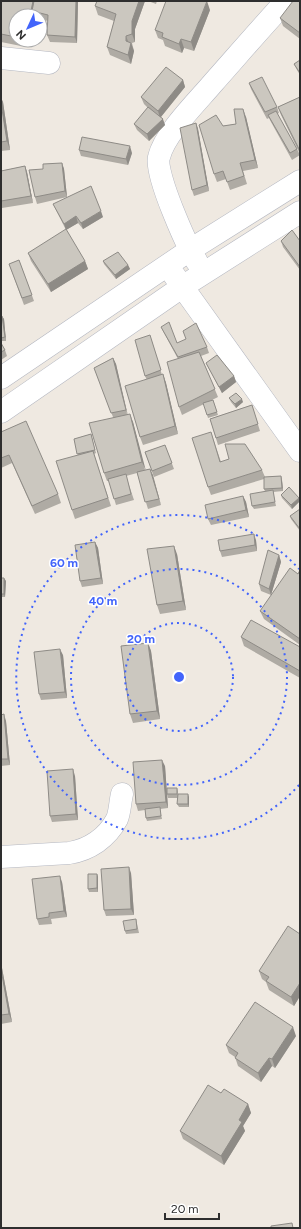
<svg xmlns="http://www.w3.org/2000/svg" width="301" height="1229" viewBox="0 0 301 1229" font-family="Figtree,sans-serif">
  <rect width="100%" height="100%" fill="#efe9e1"/>
  <g fill="none" stroke-linecap="round" stroke-linejoin="round">
    <g stroke="#b4b7c1" stroke-width="23">
      <path id="minor" d="M1,58L49,63
        M197,262C187,246 154,173 159,157C165,133 197,102 213,83C237,56 261,28 286,1
        M174,275L300,451
        M1,378L190,250L300,181
        M1,412L182,287L300,212
        M1,857L69,853C89,850 107,838 117,819C120,812 120,802 122,794"/>
    </g>
    <use href="#minor" stroke="#fff" stroke-width="22"/>
  </g>
  <path fill="#afaba4" d="M1,1L78,2L77,43L50,42L47,35L48,21L40,19V16H16V40H20L21,46L1,42Z
    M97,1H145L135,29V42L132,43L134,51L131,64L110,55L107,47L114,21L98,15L95,6Z
    M148,1H157L156,4Z
    M300,1V39L283,26L280,18Z
    M210,10L194,51L184,48L182,53L165,46L163,40L158,38L155,30Z
    M300,60V75L297,70L294,64Z
    M183,80L185,87L161,117L165,125L149,141L137,130L134,124L148,108L144,104L141,97Z
    M249,83L277,107L279,113L277,114L297,149L300,155L292,160L271,122L269,118L267,119L251,89Z
    M300,97V154L281,115L278,107Z
    M1,98L3,102L10,150L1,151Z
    M246,117L258,168L243,171L247,184L230,190L226,179L217,182L214,174L223,126L236,124Z
    M196,123L198,129L209,191L194,196L192,190Z
    M79,150L132,153L128,165L81,156Z
    M62,163L64,169L67,197L37,204L35,197L43,169Z
    M25,166L27,172L33,203L2,208L1,204V171Z
    M53,204L103,217L83,229L78,223L66,230Z
    M281,241H300V270L283,247Z
    M28,253L85,261L88,269L51,292L31,261Z
    M19,260L34,301L24,305L9,264Z
    M103,261L128,265L130,269L116,279L104,264Z
    M1,316L4,319L6,341H1Z
    M161,327L177,343L207,347L209,353L201,356L218,397L212,400H213L218,415L208,418L204,404L182,415L179,407L178,359L164,333Z
    M150,335L162,375L163,374L166,383L178,434L143,445L140,437L147,380L145,376Z
    M1,343L5,350L7,356L1,360Z
    M113,358L116,364L127,414L133,422L145,470L150,469L161,505L148,509L137,473L126,476L134,500L116,505L109,481H107L104,473L113,417L94,368Z
    M206,363L234,376L236,382L222,393L209,369Z
    M229,398L243,402L236,408L231,402Z
    M252,405L260,431L218,445L210,419Z
    M1,432L58,494L61,503L35,514L12,463L1,468Z
    M211,432L221,462L262,470L265,477L281,476L282,480L283,491L273,492L276,506L254,509L252,506L265,491L264,489V479L211,495L208,487Z
    M91,434L96,453L94,454L111,506L75,519L72,510L78,455L74,439Z
    M165,445L174,469L154,477L145,452Z
    M281,495L299,498L300,501L292,509L282,498Z
    M243,496L246,502L249,517L211,525L208,519Z
    M300,509V531L291,519L290,516Z
    M256,540L257,551L222,557L220,551Z
    M95,542L98,548L103,584L82,587L80,581Z
    M177,554L186,610L160,614L157,605Z
    M279,555L281,562L271,595L261,591L259,584Z
    M300,570V645L264,619L260,611L298,574Z
    M1,578L6,581L5,597H1Z
    M241,637L300,647V678L244,646Z
    M148,643L151,651L160,719L133,723L130,714Z
    M63,655L67,698L41,700L39,694Z
    M1,715L6,721L10,765L1,766Z
    M165,766L167,794L177,788L178,791V794L189,797V807H179L177,804L178,798H168L167,794L168,808L160,809L162,819L147,821L146,818L145,810L138,811L136,804Z
    M75,776L78,820L52,822L50,816Z
    M131,873L134,915L106,916L104,910Z
    M97,874L98,877V892H89L88,889Z
    M62,882L67,917L51,919L52,924L39,925L37,919Z
    M136,919L139,933L126,934L125,931Z
    M300,934V996L294,1006L269,990L266,982L262,979L259,971Z
    M1,964L2,968L12,1022L1,1024Z
    M296,1036L275,1068L272,1066L261,1082L238,1066L235,1057L229,1053L226,1045Z
    M221,1093L248,1104L251,1113L243,1126L245,1131L224,1165L183,1139L180,1131Z"/>
  <path fill="#8e8b86" d="M33,1H38L32,11L34,16H30Z
    M76,1H77L78,2L77,43L75,37Z
    M139,1H145L135,29V42L132,34V21Z
    M207,1L210,10L194,51L191,42Z
    M126,36L129,44L131,43L134,51L131,64L128,55Z
    M181,39L184,48L182,53L179,44Z
    M183,80L185,87L160,118L158,111Z
    M1,98L3,102L10,150L7,141L1,103Z
    M243,109L246,117L258,168L255,160Z
    M163,119L165,125L149,141L147,134Z
    M196,123L198,129L209,191L207,185Z
    M130,146L132,153L128,165L126,159Z
    M62,163L64,169L67,197L65,191Z
    M25,166L27,172L33,203L31,196Z
    M101,211L103,217L83,229L81,223Z
    M76,216L78,223L66,230L64,224Z
    M85,261L88,269L51,292L48,284Z
    M128,265L130,269L116,279L115,275Z
    M2,316L4,319L6,341L5,337Z
    M113,358L116,364L128,416L126,410Z
    M163,374L166,383L178,434L175,426Z
    M234,376L236,382L222,393L219,387Z
    M242,399L243,402L236,408L235,404Z
    M130,414L133,422L146,471L142,462Z
    M150,469L153,475L161,505L159,499Z
    M281,476L282,480L283,491L282,488Z
    M243,496L246,502L249,517L246,510Z
    M299,498L300,501L292,509L291,505Z
    M254,534L256,540L257,551L255,545Z
    M95,542L98,548L103,584L101,578Z
    M174,546L177,554L186,610L183,601Z
    M279,555L281,562L271,595L269,589Z
    M4,578L6,581L5,597L4,594Z
    M148,643L151,651L160,719L157,711Z
    M60,649L63,655L67,698L65,692Z
    M4,714L6,721L10,765L8,759Z
    M162,760L165,766L168,808L166,802Z
    M73,769L75,776L78,820L76,814Z
    M188,794L189,797V807L188,804Z
    M129,867L131,873L134,915L131,909Z
    M97,874L98,877V892L97,888Z
    M60,876L62,882L67,917L64,911Z
    M1,964L2,968L12,1022L9,1014L1,969Z
    M300,983V996L294,1006L291,997Z
    M293,1027L296,1036L275,1068L272,1059Z
    M269,1058L272,1066L261,1082L258,1073Z
    M248,1104L251,1113L243,1126L245,1131L224,1165L221,1156L239,1120Z"/>
  <path fill="#cbc7bf" stroke="#8e8b86" d="M1,1H33L30,16H16V25H14L16,30V37L1,34Z
    M34,1H76L75,37L47,35L48,15L32,11Z
    M97,1H139L132,21V34L126,36V41L131,43L128,55L107,47L116,14L95,6Z
    M166,1H207L191,42L181,39L179,44L162,37L163,33L155,30Z
    M293,1H300V33L280,18Z
    M300,60V73L294,64Z
    M166,67L183,80L158,111L141,97Z
    M262,77L277,107L265,112L249,83Z
    M300,97V151L278,107Z
    M1,103L7,141L1,142Z
    M148,107L163,119L147,134L134,124Z
    M234,109H243L255,160L240,163L244,176L227,182L223,171L214,174L199,125L216,115L223,126L236,124Z
    M276,111L297,149L290,153L268,115Z
    M196,123L207,185L192,190L180,128Z
    M82,137L130,146L126,159L79,150Z
    M62,163L65,191L35,197L29,170L43,169V164Z
    M25,166L31,196L1,201V171Z
    M91,186L101,211L81,223L76,216L64,224L53,204Z
    M66,229L85,261L48,284L28,253Z
    M292,230L300,241V267L281,241Z
    M118,252L128,265L115,275L103,261Z
    M19,260L32,295L22,298L9,264Z
    M1,316H2L5,337L1,338Z
    M169,322L177,343L186,339L183,331L196,323L207,347L178,357L161,327Z
    M150,335L161,370L145,376L135,340Z
    M1,343L5,350L1,352Z
    M199,352L215,389L179,407L167,362Z
    M217,355L234,376L219,387L206,363Z
    M113,358L126,410L111,413L94,368Z
    M163,374L175,426L140,437L125,386Z
    M236,393L242,399L235,404L229,398Z
    M213,400L217,412L207,415L203,403Z
    M252,405L258,424L216,438L210,419Z
    M130,414L142,462L104,473L89,423Z
    M26,421L58,494L32,506L9,455L1,458V432Z
    M211,432L220,462L229,459L225,444H245L262,470L208,487L192,438Z
    M91,434L95,450L77,454L74,439Z
    M165,445L172,463L152,471L145,452Z
    M93,451L108,498L72,510L56,461Z
    M150,469L159,499L145,502L137,472Z
    M126,474L131,494L114,499L108,479Z
    M281,476L282,488L264,489V477Z
    M289,487L299,498L291,505L281,495Z
    M273,490L275,502L252,506L250,494Z
    M243,496L246,510L208,519L205,505Z
    M300,509V529L290,516Z
    M254,534L255,545L220,551L218,540Z
    M95,542L101,578L80,581L75,545Z
    M174,546L183,601L157,605L147,549Z
    M268,550L279,555L269,589L259,584Z
    M290,568L298,574L300,570V639L260,611Z
    M1,578H4V594H1Z
    M251,620L300,647V671L241,637Z
    M148,643L157,711L130,714L121,646Z
    M60,649L65,692L39,694L34,652Z
    M4,714L8,759H1V715Z
    M162,760L166,802L136,804L133,762Z
    M73,769L76,814L50,816L47,771Z
    M167,788H177V794H167Z
    M178,794H188V804H177Z
    M160,807L161,816L146,818L145,809Z
    M129,867L131,909L104,910L101,869Z
    M88,874H97V888L88,889Z
    M60,876L64,911L49,913V917L37,919L32,879Z
    M136,919L137,929L125,931L123,921Z
    M288,926L300,934V983L291,997L266,981L269,977L259,971Z
    M1,969L9,1014L1,1015Z
    M255,1002L293,1027L272,1059L269,1058L258,1073L235,1058L238,1053L226,1045Z
    M208,1085L221,1093L224,1089L248,1104L239,1120L242,1122L221,1156L180,1131Z
    M292,1223L293,1228H271V1226Z"/>
  <g fill="none" stroke="#4264fb" stroke-width="2" stroke-dasharray="2 4">
    <circle cx="179" cy="677" r="54"/>
    <circle cx="179" cy="677" r="108"/>
    <path d="M299 785A162 162 0 1 1 299 569"/>
  </g>
  <circle cx="179" cy="677" r="6" fill="#4264fb" stroke="#fff" stroke-width="2"/>
  <g font-size="12" text-anchor="middle" font-weight="bold" fill="#4264fb" stroke="#fff" stroke-width="3" stroke-linejoin="round" paint-order="stroke">
    <text x="64" y="567">60 m</text>
    <text x="103" y="605">40 m</text>
    <text x="141" y="643">20 m</text>
  </g>
  <rect width="301" height="1229" fill="none" stroke="#2e2e2e" stroke-width="4"/>
  <g transform="translate(28 28) rotate(226)"><circle r="19" fill="#ffffff" stroke="#ababab"/>
  <path d="M0-3L7 15L0 10L-7 15Z" fill="#4264fb"/>
  <text y="-6" font-size="11" font-weight="bold" text-anchor="middle" fill="#2e2e2e">N</text>
  </g>
  <path d="M165 1213v6h54v-6" fill="none" stroke="#2e2e2e" stroke-width="2"/>
  <text x="171" y="1213" font-size="12" fill="#2e2e2e" stroke="#ffffff" stroke-width="3" paint-order="stroke">20 m</text>
</svg>
